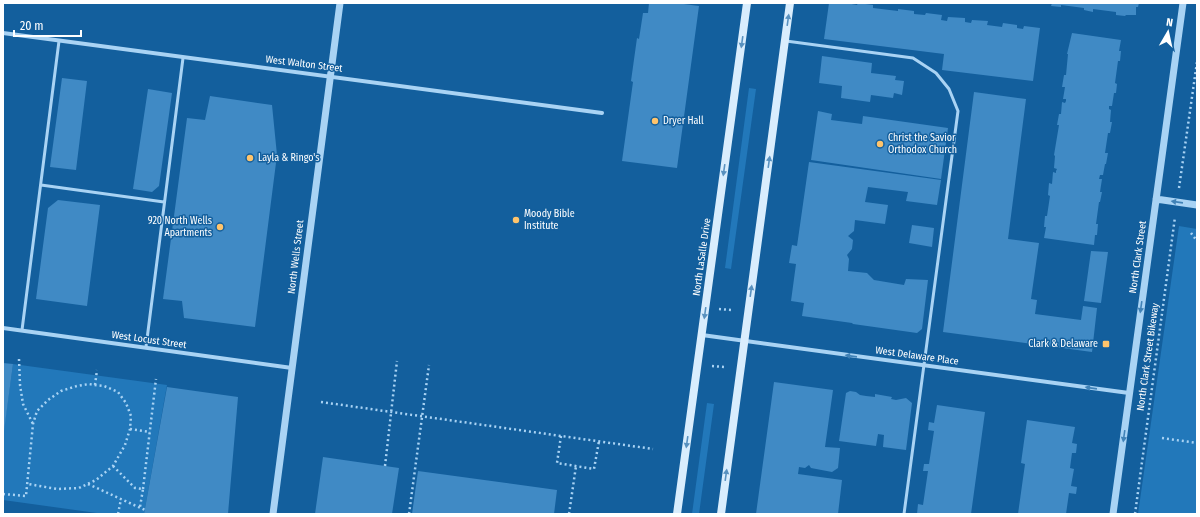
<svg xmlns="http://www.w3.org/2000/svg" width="1200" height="517" viewBox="0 0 1200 517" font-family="'Fira Sans Condensed',sans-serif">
  <rect width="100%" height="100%" fill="#135f9d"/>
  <path fill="#2278ba" d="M749,88L756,89L731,269L725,268Z
    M1179,226L1197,229V514H1138Z
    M13,364L167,385L144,514H104L3,500V435Z
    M707,403L714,404L699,514H692Z"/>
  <path fill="#408ac5" d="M649,3H676L699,6L677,168L622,161L633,82L631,81L637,38L639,39L643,13H648Z
    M829,3H846L857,5L858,3L873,5V8L898,11V9L914,11V14L925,15L926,13L942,15L941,20L947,21L948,17L965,18V22L971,23L972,20L988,21L987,25L1002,27L1003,23L1017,25V28L1023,29L1024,26L1040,28L1033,81L942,70L944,54L824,39Z
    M1052,3H1139L1138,7H1136V15H1126L1125,16L1116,15V12L1093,9V12L1084,10V8L1061,5V7L1051,6Z
    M1072,33L1121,40L1119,51H1121L1120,61H1118L1115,83L1117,84L1116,93H1114L1112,106H1109V109L1111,110L1110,122H1112L1110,133H1108L1105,153H1108L1106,164H1105L1103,175H1100L1099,179H1102L1100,192H1102L1100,202H1099L1096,224H1098L1097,235H1095L1094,245L1044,238L1046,227H1044L1045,216H1047L1050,196L1048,195L1049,183L1052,184L1053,172L1056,173V171L1057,169L1054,168L1055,156L1054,155L1059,125H1057L1059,114H1061L1062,102L1065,103L1066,101V99H1063L1065,87H1062L1064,75H1066L1068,54H1067Z
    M822,56L872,63L871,73L896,76L895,80L904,81L902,95L894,93L893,98L871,95L870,102L841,98L842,86L819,83Z
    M62,78L87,81L76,170L50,167Z
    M148,89L172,93L159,186L152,192L133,189Z
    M974,92L1026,99L1008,239L1039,243L1031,299L1037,300L1035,314L1081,320L1083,306L1097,308L1092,352L943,332Z
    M210,96L272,105L277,155L255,327L184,318L182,301L163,299L187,118L205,120Z
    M818,111L832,114L831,120L862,124L863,116L948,128L941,179L811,160Z
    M809,162L941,180L937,205L906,201L908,192L868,187L865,202L888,205L885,224L855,220L854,231L848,236L853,240L852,249L847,255L849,259L848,271L867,273L874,280L904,285L906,279L928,280L922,329L917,333L853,324L852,323L802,316L804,303L791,301L796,264L789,263L792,245L797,246Z
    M58,200L100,205L87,306L36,299L48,208Z
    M912,225L934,228L932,247L909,243Z
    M1091,251L1108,252L1101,303L1084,301Z
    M3,363L13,364L4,431H3Z
    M774,382L833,390L825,447L840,448L838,468L832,472L811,468L809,465L805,468L799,467L798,474L842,480L838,514H756Z
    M167,387L238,397L228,514H144Z
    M850,391L856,392L860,395L866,396L875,397V394L892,397L891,399L896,400L906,398L912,403L906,450L883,447L884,435L878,434L876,446L839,441L846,393Z
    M937,405L985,412L971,514H917L918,504L923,505L928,471H923L924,464H929L934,431L928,430L929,422L934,423Z
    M1027,420L1075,427L1072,443L1077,444L1076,453H1072L1070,468L1074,469L1071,486L1077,487L1076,494L1069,493L1066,514H1018L1025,464L1021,463Z
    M323,457L399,468L392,514H315Z
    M418,471L557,490L554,514H412Z"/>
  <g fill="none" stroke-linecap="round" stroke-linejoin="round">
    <path stroke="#a9d3f4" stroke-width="2.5" stroke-dasharray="2 3" stroke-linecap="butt" d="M1179,188L1197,62
      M1191,233L1197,241
      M719,309L731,310
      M19,359L20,385L23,404L33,424
      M712,366L725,367
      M95,385L97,370
      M321,402L653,449
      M130,429L150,432
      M561,436L557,463L594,469L599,441
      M1162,438L1197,443
      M113,466L135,488L143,489L140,507
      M385,466L397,361
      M88,484L145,510
      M143,489L156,379
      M3,494L26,496L33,424L37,411L48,400L61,391L77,386L89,384L95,385L104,386L118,392L126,403L131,416L130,429L125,445L113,466L96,480L79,488L57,489L28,484
      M118,514L121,499
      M409,514L429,365
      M569,514L576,466
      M1135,514L1175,217"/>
    <path stroke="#a9d3f4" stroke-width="3" d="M786,41L913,58L936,73L949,89L958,111L904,514
      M41,185L164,202
      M22,330L59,41
      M146,347L183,58"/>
    <path stroke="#a9d3f4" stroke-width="4" d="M3,33L602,113
      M3,328L292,368
      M702,335L1129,393"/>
    <path stroke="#a9d3f4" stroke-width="7" d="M1156,199L1197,205
      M273,514L340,3
      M1113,514L1183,3"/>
    <path stroke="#d9edfd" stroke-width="8" d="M677,514L747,3
      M721,514L790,3"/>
  </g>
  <defs><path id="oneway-solid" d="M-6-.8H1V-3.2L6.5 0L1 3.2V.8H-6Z"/></defs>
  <g fill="#5891bf">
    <use href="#oneway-solid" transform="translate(788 20) rotate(-82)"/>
    <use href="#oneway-solid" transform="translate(742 42) rotate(98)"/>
    <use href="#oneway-solid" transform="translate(769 162) rotate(-82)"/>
    <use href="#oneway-solid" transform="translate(724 170) rotate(98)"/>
    <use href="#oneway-solid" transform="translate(751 291) rotate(-82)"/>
    <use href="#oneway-solid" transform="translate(705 313) rotate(98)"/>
    <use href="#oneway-solid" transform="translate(687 442) rotate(98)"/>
    <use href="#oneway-solid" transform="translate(726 475) rotate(-82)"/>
  </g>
  <g fill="#4082b7">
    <use href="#oneway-solid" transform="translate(1177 202) rotate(-172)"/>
    <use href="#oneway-solid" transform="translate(1141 307) rotate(98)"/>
    <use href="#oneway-solid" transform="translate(851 356) rotate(-172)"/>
    <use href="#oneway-solid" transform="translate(1091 388) rotate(-172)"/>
    <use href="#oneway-solid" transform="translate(1124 436) rotate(98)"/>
  </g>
  <g fill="#ffc46c" stroke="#135f9d" stroke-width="1.5">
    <circle cx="655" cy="121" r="4"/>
    <circle cx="880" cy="144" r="4"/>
    <circle cx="250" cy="158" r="4"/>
    <circle cx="516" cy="220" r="4"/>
    <circle cx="220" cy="227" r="4"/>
    <rect x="1102" y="340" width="8" height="8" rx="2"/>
  </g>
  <g text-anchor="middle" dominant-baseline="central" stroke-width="3" stroke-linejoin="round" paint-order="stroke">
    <g font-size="10" fill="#fff" stroke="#135f9d">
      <text transform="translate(304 64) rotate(7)">West Walton Street</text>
      <text transform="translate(296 257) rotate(-83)">North Wells Street</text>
      <text transform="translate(702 257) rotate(-82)">North LaSalle Drive</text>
      <text transform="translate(1138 257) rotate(-82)">North Clark Street</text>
      <text transform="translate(149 340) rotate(8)">West Locust Street</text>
      <text transform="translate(917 356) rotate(8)">West Delaware Place</text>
      <text transform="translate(1148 357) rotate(-82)">North Clark Street Bikeway</text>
    </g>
    <g font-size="10" fill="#fff" stroke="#135f9d" text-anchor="start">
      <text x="663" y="121">Dryer Hall</text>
      <text x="888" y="138">Christ the Savior<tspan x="888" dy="12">Orthodox Church</tspan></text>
      <text x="258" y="158">Layla &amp; Ringo's</text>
      <text x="524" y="214">Moody Bible<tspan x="524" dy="12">Institute</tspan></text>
      <text x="212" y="221" text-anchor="end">920 North Wells<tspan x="212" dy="12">Apartments</tspan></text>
      <text x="1098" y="344" text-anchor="end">Clark &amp; Delaware</text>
    </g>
  </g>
  <rect width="1200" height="517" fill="none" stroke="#ffffff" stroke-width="8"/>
  <g transform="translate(1168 32) rotate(9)" stroke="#135f9d" stroke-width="3" paint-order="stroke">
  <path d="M0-3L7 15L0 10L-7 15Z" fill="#ffffff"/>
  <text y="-6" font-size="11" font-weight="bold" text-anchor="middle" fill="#ffffff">N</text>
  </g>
  <path d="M14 30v6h67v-6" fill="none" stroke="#ffffff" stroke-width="2"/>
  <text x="20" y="30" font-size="12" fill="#ffffff" stroke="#135f9d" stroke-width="3" paint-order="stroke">20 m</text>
</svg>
